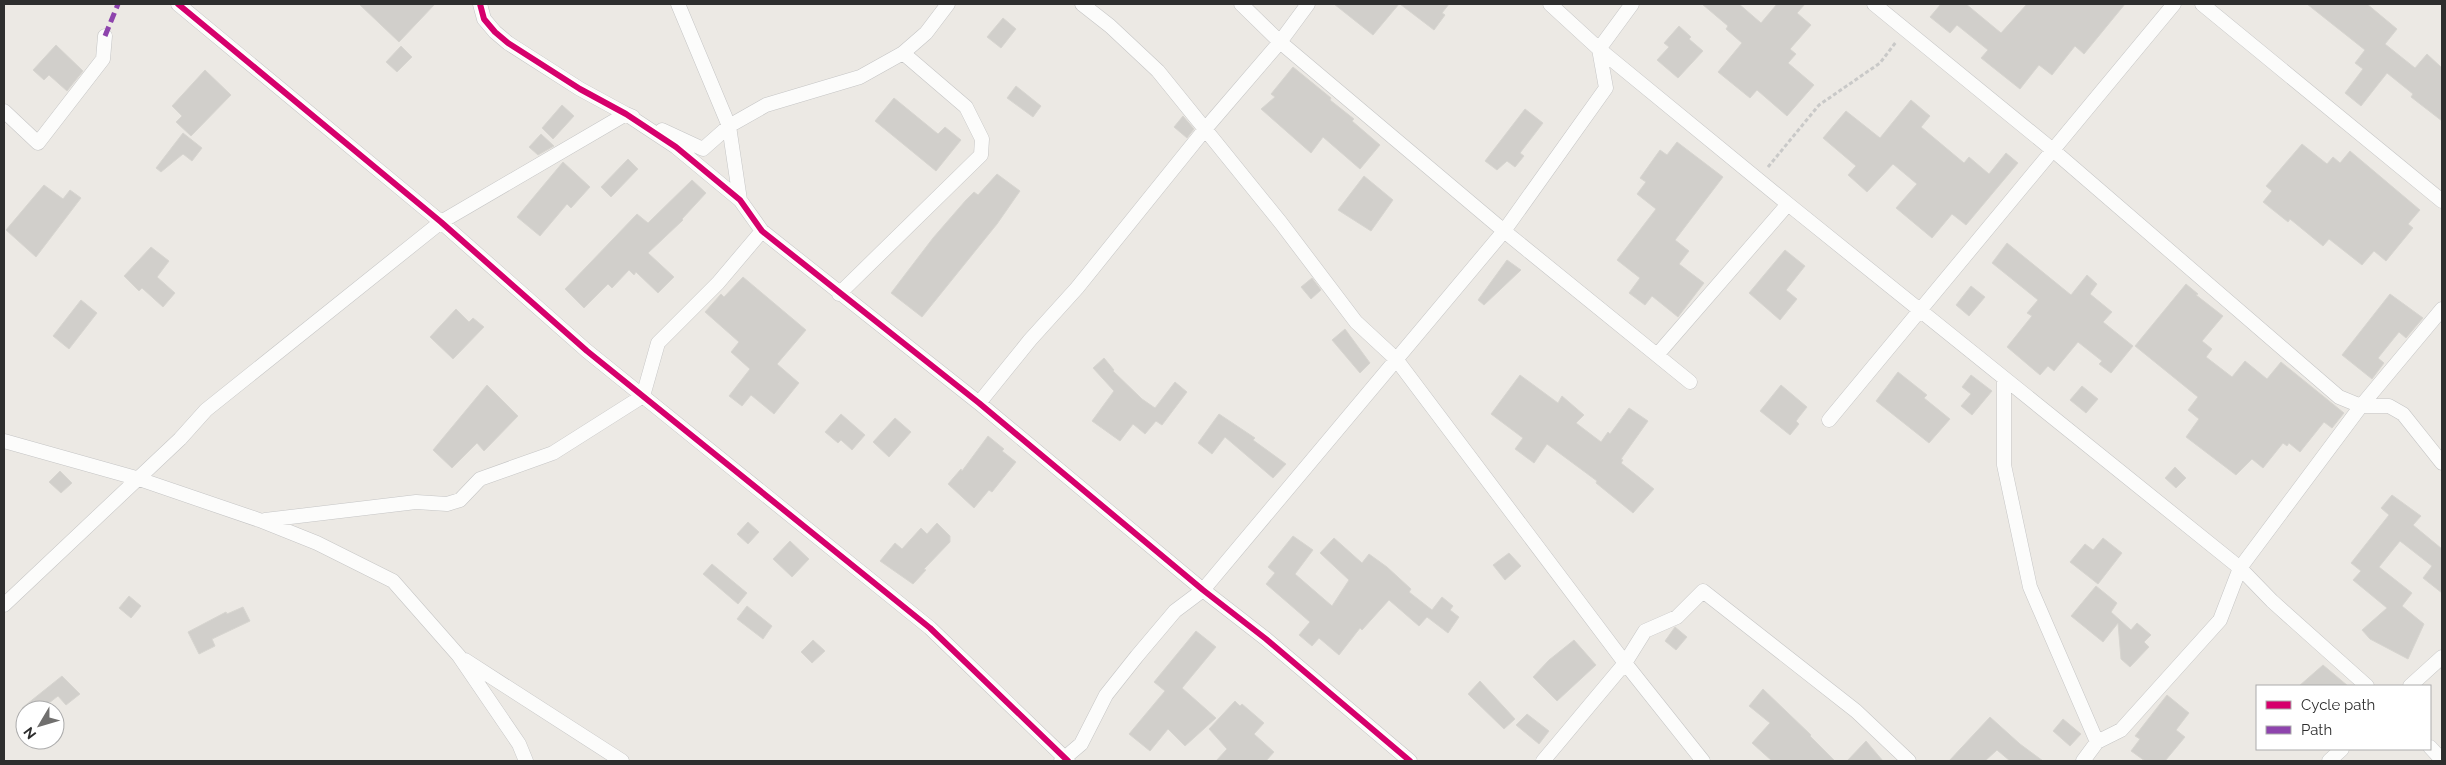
<svg xmlns="http://www.w3.org/2000/svg" width="2446" height="765" viewBox="0 0 2446 765" font-family="Raleway,sans-serif">
  <rect width="100%" height="100%" fill="#ece9e4"/>
  <path fill="#d1cfcb" stroke="#d7d5d0" d="M359,4H435L399,42Z
    M1334,4H1399L1373,35Z
    M1400,4H1449L1442,13L1445,15L1434,30Z
    M1702,4H1739L1761,23L1777,4H1805L1797,13L1811,25L1790,49L1796,54L1788,63L1814,85L1787,116L1757,90L1750,98L1718,72L1742,43L1726,29L1728,26Z
    M1941,4H1966L2001,33L2027,4H2125L2084,54L2075,46L2052,75L2039,65L2020,89L1981,58L1988,50L1957,25L1950,33L1930,17Z
    M2307,4H2367L2397,29L2385,44L2415,68L2427,54L2442,68V121L2411,97L2413,94L2387,73L2361,106L2345,93L2363,69L2355,63L2365,50Z
    M1003,18L1016,29L1001,48L987,37Z
    M1679,26L1691,37L1689,39L1703,51L1678,78L1657,60L1669,47L1664,43Z
    M56,45L83,71L67,91L49,75L44,80L33,70Z
    M401,46L412,57L397,72L386,62Z
    M1293,67L1331,98L1330,100L1354,119L1352,121L1380,145L1360,169L1323,137L1311,153L1261,109L1275,97L1271,94Z
    M205,70L231,95L191,136L176,122L182,116L172,106Z
    M1016,86L1041,106L1033,117L1007,98Z
    M894,98L938,134L945,127L961,140L936,171L875,121Z
    M1911,100L1930,116L1921,127L1964,163L1969,157L1989,174L2006,153L2018,163L1966,225L1952,214L1932,238L1896,208L1917,184L1893,164L1867,192L1848,175L1856,166L1823,138L1846,111L1880,138Z
    M562,105L574,116L553,139L542,128Z
    M1525,109L1543,123L1520,153L1524,156L1515,167L1507,161L1497,170L1485,161Z
    M1183,116L1194,129L1187,138L1174,127Z
    M183,133L202,148L192,161L183,154L161,172L156,168Z
    M541,134L554,146L538,155L529,147Z
    M1677,142L1723,177L1675,240L1689,251L1679,264L1704,283L1678,317L1652,296L1645,305L1629,293L1640,278L1617,260L1656,209L1637,194L1646,182L1640,178L1660,150L1667,155Z
    M2302,144L2327,164L2333,157L2340,163L2350,151L2420,210L2408,224L2413,228L2386,261L2374,251L2362,265L2329,239L2323,246L2290,219L2288,222L2263,202L2272,191L2266,186Z
    M628,159L638,169L611,197L601,187Z
    M563,162L590,187L571,208L567,204L540,236L517,217Z
    M997,174L1020,191L997,224L922,317L891,293L933,238L966,200L974,192L978,195Z
    M1364,176L1393,200L1371,231L1338,210Z
    M692,180L706,193L682,219L683,220L648,253L674,277L658,293L636,272L634,275L629,270L612,288L608,284L584,308L565,289L637,214L648,223Z
    M44,185L63,199L70,190L81,198L36,257L6,230Z
    M2007,243L2071,295L2087,275L2097,284L2090,294L2112,312L2103,322L2133,346L2111,373L2099,364L2102,361L2078,342L2054,371L2048,366L2040,375L2007,347L2032,316L2027,313L2038,300L1992,263Z
    M151,247L169,261L157,277L175,293L163,307L142,288L139,291L124,276Z
    M1785,250L1805,266L1786,290L1797,299L1780,320L1749,293Z
    M1507,260L1521,270L1484,305L1478,300Z
    M743,277L806,330L777,364L799,383L774,414L751,395L742,406L729,396L750,369L731,352L739,342L705,312L721,294L724,297Z
    M1312,278L1321,290L1311,299L1301,287Z
    M2186,284L2198,294L2196,295L2223,316L2202,341L2212,349L2206,357L2232,377L2245,361L2267,379L2281,362L2344,413L2332,428L2324,422L2300,452L2289,443L2287,446L2283,443L2263,468L2252,459L2236,475L2186,437L2199,419L2188,410L2198,397L2135,346Z
    M1971,286L1985,297L1969,316L1956,305Z
    M2390,294L2423,318L2406,338L2399,332L2378,358L2384,363L2372,379L2342,355Z
    M81,300L97,313L69,349L53,336Z
    M456,309L469,322L473,318L484,327L453,359L430,337Z
    M1345,329L1370,363L1360,373L1332,340Z
    M1104,358L1114,370L1113,371L1142,399L1155,408L1175,382L1187,392L1162,425L1156,421L1145,434L1133,424L1120,441L1092,421L1114,391L1093,368Z
    M1898,372L1927,395L1924,398L1950,419L1929,443L1876,401Z
    M1520,375L1558,403L1562,396L1584,415L1576,423L1601,442L1608,432L1610,434L1629,408L1648,421L1621,459L1623,460L1621,463L1654,489L1633,513L1596,483L1597,481L1547,444L1534,463L1515,449L1523,438L1491,414Z
    M1971,375L1992,391L1972,415L1961,406L1971,394L1962,387Z
    M487,385L518,416L484,451L477,443L452,468L433,450Z
    M1781,385L1807,407L1796,421L1799,424L1790,435L1760,411Z
    M2082,386L2098,399L2086,413L2070,400Z
    M841,414L865,435L852,450L841,440L838,443L825,432Z
    M1219,414L1255,438L1253,440L1286,464L1273,478L1225,437L1212,454L1198,443Z
    M895,418L911,432L889,457L873,442Z
    M988,436L1004,449L1002,451L1016,462L992,492L989,490L974,508L948,484L961,469L962,471Z
    M2175,467L2186,478L2176,488L2165,478Z
    M60,471L72,483L61,493L49,482Z
    M2392,495L2421,516L2413,525L2442,549V593L2423,578L2432,566L2400,541L2379,567L2412,593L2402,606L2424,624L2408,659L2370,639L2362,630L2387,608L2353,580L2361,571L2351,563L2389,515L2381,508Z
    M748,522L759,532L748,544L737,534Z
    M937,523L950,536V542L924,569L926,570L913,584L880,561L895,543L902,549L921,528L927,534Z
    M1293,536L1313,550L1295,574L1332,606L1349,580L1320,553L1334,538L1362,563L1369,554L1387,567L1411,589L1409,592L1432,610L1442,597L1453,606L1450,610L1459,617L1448,633L1427,617L1419,626L1389,600L1362,630L1360,628L1339,655L1319,638L1312,646L1299,635L1310,622L1266,584L1275,573L1268,567Z
    M2103,538L2122,553L2098,584L2070,562L2085,544L2093,550Z
    M790,541L809,559L792,577L773,559Z
    M1509,553L1521,566L1505,580L1493,565Z
    M712,564L747,593L738,604L703,574Z
    M2096,586L2117,603L2111,612L2131,630L2137,623L2151,635L2144,642L2149,647L2130,667L2121,659L2118,623L2103,642L2071,616Z
    M129,596L141,606L131,618L119,608Z
    M747,606L772,626L763,639L737,619Z
    M243,607L250,621L212,639L215,646L199,654L188,632L226,612L227,614Z
    M1675,627L1687,637L1676,650L1665,641Z
    M1196,631L1216,647L1182,688L1216,718L1185,746L1168,729L1150,751L1129,734L1165,691L1154,682Z
    M813,640L825,651L812,663L801,652Z
    M1574,640L1596,665L1557,701L1533,677L1549,660Z
    M2323,665L2348,686H2299Z
    M62,676L80,694L66,705L58,696L40,710H25V712L22,708Z
    M1480,681L1515,719L1504,729L1468,694Z
    M1763,689L1811,735L1810,736L1835,761H1772L1752,743L1770,723L1749,706Z
    M2167,695L2189,713L2176,730L2185,737L2165,761H2145L2131,751L2140,739L2135,736Z
    M1235,701L1240,706L1242,704L1264,723L1254,734L1274,752L1266,761H1216L1227,749L1209,729Z
    M1527,714L1549,731L1539,744L1516,725Z
    M1990,717L2020,744L2043,761H2010L1997,750L1985,761H1949Z
    M2063,719L2081,734L2070,746L2053,731Z
    M1866,741L1883,761H1847Z"/>
  <g fill="none" stroke-linecap="round" stroke-linejoin="round">
    <g stroke="#c5c5c5" stroke-width="15">
      <path id="street" d="M178,4L441,222L587,351L930,628L1068,761
        M480,4L484,19L495,32L508,43L580,89L626,114L676,147L740,200L762,231L979,403L1203,590L1266,639L1410,761
        M678,4L729,126L740,200
        M1082,4L1110,26L1158,71L1281,223L1356,322L1396,359L1625,663L1703,761
        M1241,4L1280,42L1504,231L1690,382
        M1550,4L1599,49L1788,204L2240,568L2272,601L2367,686
        M1874,4L2054,151L2339,397L2361,406H2389L2403,414L2442,463
        M2202,4L2442,201
        M4,111L38,143L103,59L105,36
        M662,130L703,149L729,126L766,105L860,77L903,53L926,33L948,4
        M839,294L981,155L982,139L966,107L903,53
        M1657,355L1788,204
        M2004,380V465L2030,587L2097,742
        M979,403L1030,340L1077,288L1206,128L1280,42L1308,4
        M1829,420L2174,4
        M4,441L136,478L262,521L317,543L393,581L459,656L519,744L526,761
        M265,520L416,502L447,504L460,500L480,479L553,453L643,396L658,343L718,283L762,231
        M4,605L180,439L206,410L441,222L626,114L633,117
        M465,660L622,761
        M2410,686L2442,657
        M2430,747L2442,760
        M1061,761L1081,744L1106,695L1137,656L1175,611L1203,590L1504,231L1606,88L1599,49L1632,4
        M1543,761L1625,663L1645,631L1677,617L1703,591L1856,711L1909,761
        M2083,761L2097,742L2121,730L2220,620L2240,568L2361,406L2442,309
        M2329,761L2342,749"/>
    </g>
    <path stroke="#c9c9c8" stroke-width="3" stroke-dasharray="4 2.5" stroke-linecap="butt" d="M1768,167L1819,105L1880,63L1896,42"/>
    <use href="#street" stroke="#fcfcfb" stroke-width="14"/>
    <path stroke="#8e44ad" stroke-width="5" stroke-dasharray="10 5" stroke-linecap="butt" d="M105,36L118,4"/>
    <g stroke="#fff" stroke-width="9">
      <path id="cycleway" d="M178,4L441,222L587,351L930,628L1068,761
        M480,4L484,19L495,32L508,43L580,89L626,114L676,147L740,200L762,231L979,403L1203,590L1266,639L1410,761"/>
    </g>
    <use href="#cycleway" stroke="#d6006c" stroke-width="6"/>
  </g>
  <rect width="2446" height="765" fill="none" stroke="#2e2e2e" stroke-width="10"/>
  <rect x="2256" y="685" width="175" height="65" fill="#ffffff" stroke="#ababab"/>
  <rect x="2266" y="701" width="25" height="8" fill="#d6006c" stroke="#ababab"/>
  <text x="2301" y="710" font-size="15" fill="#2e2e2e">Cycle path</text>
  <rect x="2266" y="726" width="25" height="8" fill="#8e44ad" stroke="#ababab"/>
  <text x="2301" y="735" font-size="15" fill="#2e2e2e">Path</text>
  <g transform="translate(40 725) rotate(232)"><circle r="24" fill="#ffffff" stroke="#ababab"/>
  <path d="M0-4L9 19L0 12L-9 19Z" fill="#706f6e"/>
  <text y="-8" font-size="14" font-weight="bold" text-anchor="middle" fill="#2e2e2e">N</text>
  </g>
</svg>
